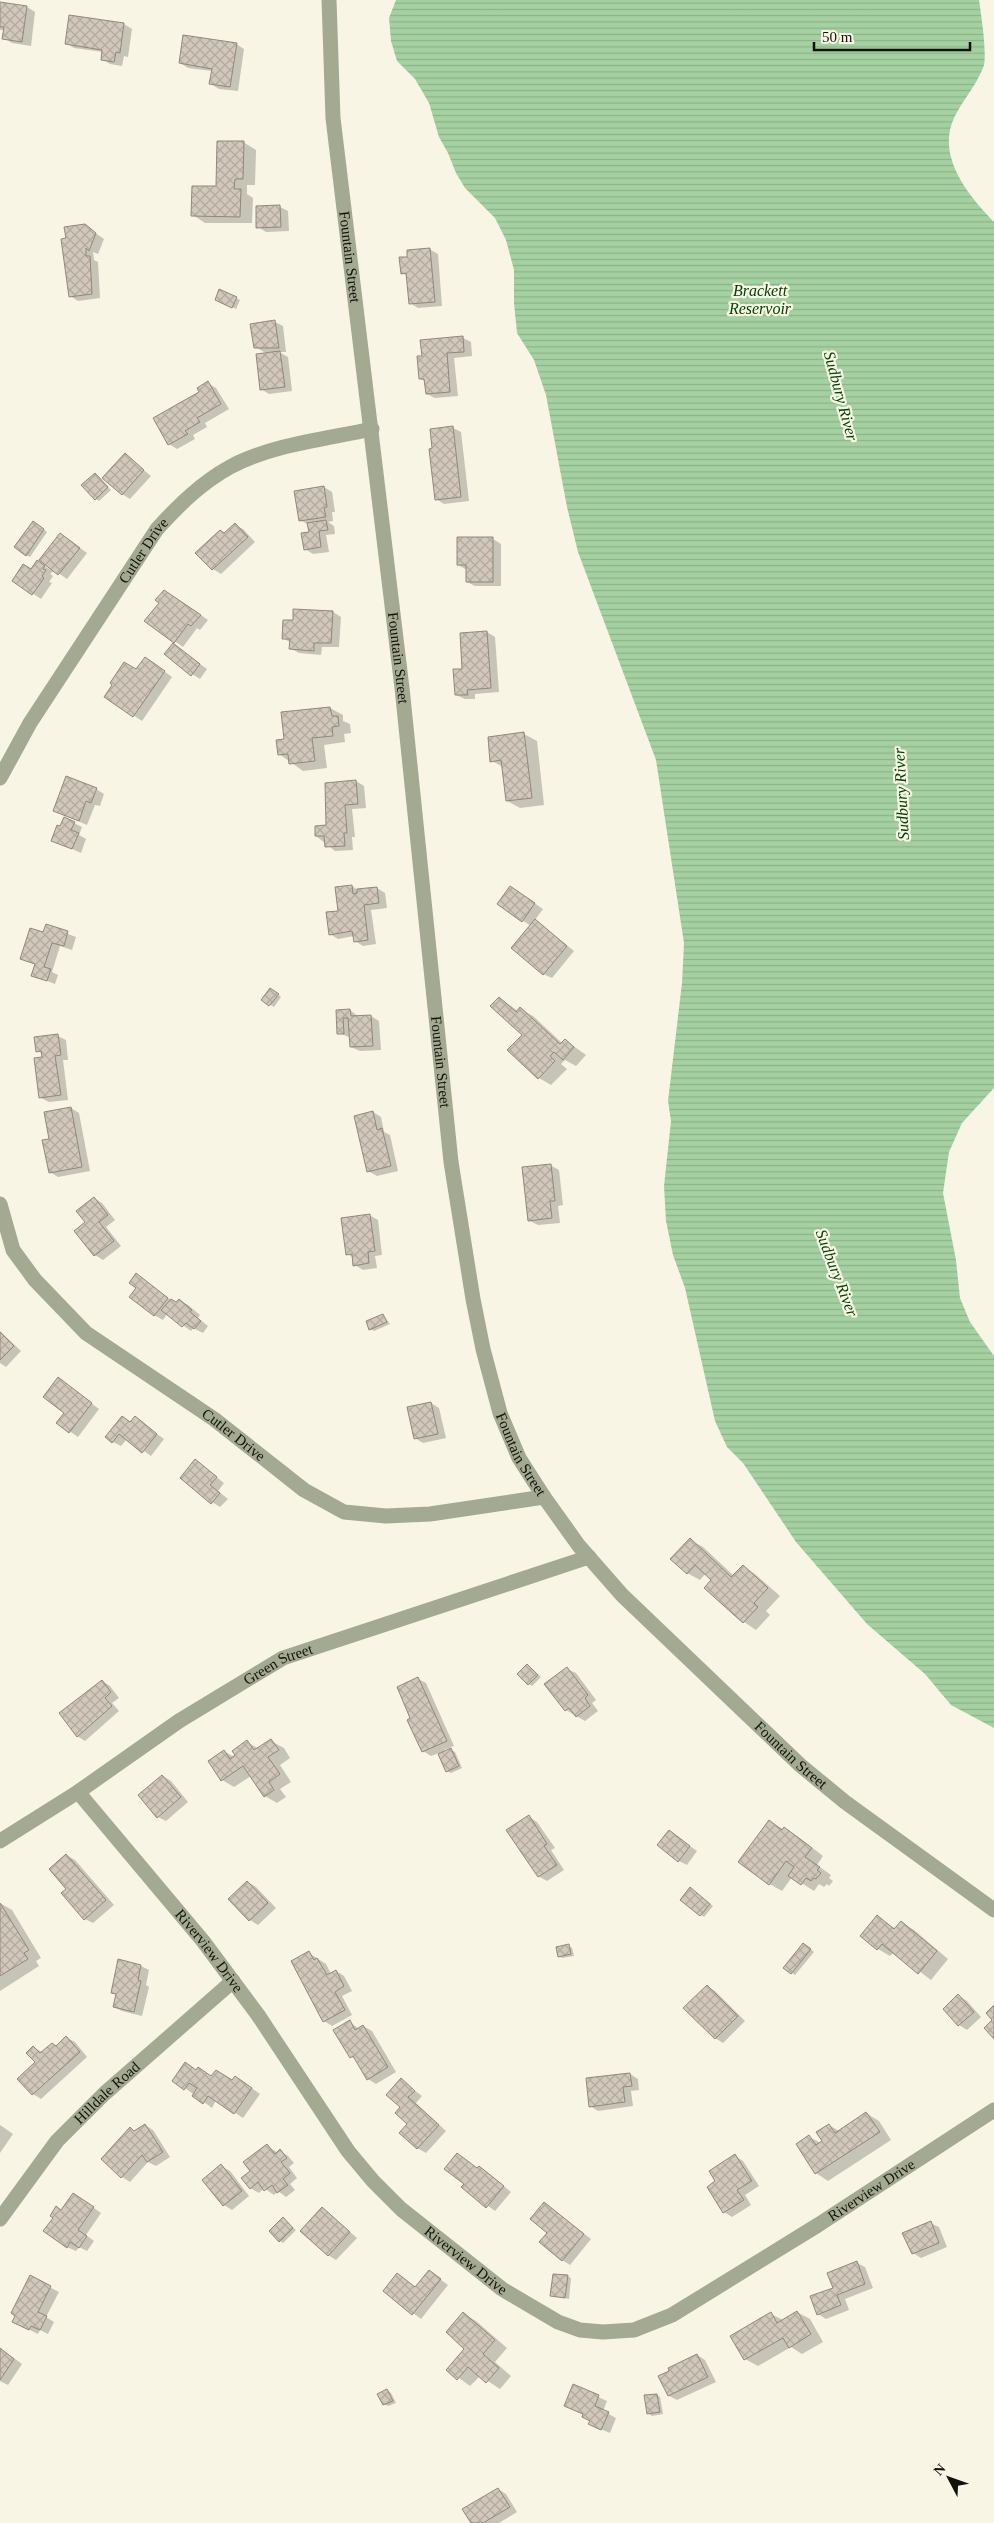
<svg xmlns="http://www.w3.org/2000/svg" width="994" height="2523" viewBox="0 0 994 2523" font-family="'Times New Roman',serif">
  <defs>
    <pattern id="water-rules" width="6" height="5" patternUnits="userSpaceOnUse" patternTransform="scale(1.25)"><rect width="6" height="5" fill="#a5d1a2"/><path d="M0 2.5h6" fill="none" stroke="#8db28a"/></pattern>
    <pattern id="building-cross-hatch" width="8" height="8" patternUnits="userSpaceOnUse" patternTransform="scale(1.25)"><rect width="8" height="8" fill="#d1c7ba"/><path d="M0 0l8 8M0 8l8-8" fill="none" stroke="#b3aa9f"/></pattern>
  </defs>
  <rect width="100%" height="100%" fill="#f8f5e5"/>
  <path fill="url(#water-rules)" d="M396,0H979C981,13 988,58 983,68C976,86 962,101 954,118C936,157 969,196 994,222V1088L962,1123L949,1152L943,1193L956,1260L960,1298L970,1322L994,1356V1728L951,1705L925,1674L867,1624L796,1542L743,1463L727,1447L715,1421L685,1288L673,1255L666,1221L664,1186L671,1121L668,1101L682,983L684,943L656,760L578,552L567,507L546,395L534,360L517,333L514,303V270L506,240L495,218L465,188L456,173L448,153L439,137L429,103L415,79L397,61L391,41L389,18Z"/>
  <path fill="#0003" d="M0,4L27,7L35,12L31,46L12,43L4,38L5,30H0Z
    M124,24L132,29L128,57L124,56L122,66L110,64L102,59L103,52L74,48L66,43Z
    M236,44L244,49L238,91L219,89L211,84L212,71L188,68L180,63Z
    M243,142L256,150L255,185H247V194L253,198L252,223H205L193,215L218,188Z
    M280,207L288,211L289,231L266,232L258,227Z
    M85,226L104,239L98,254L93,252L94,260L98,262L100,298L78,301L70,296L67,239Z
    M429,249L438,254L442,306L418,308L410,303L407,276L402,273L409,258Z
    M236,298L240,300L236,309L220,301Z
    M275,322L283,326L286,352H279L288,357L292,391L269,394L261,389L271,352H264L255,347Z
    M463,338L471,342L472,356L454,358L458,396L435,398L427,394L426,382L421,379L423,357Z
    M208,383L216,388L229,409L205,423L207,427L193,435L195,439L177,449L169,444Z
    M453,428L461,432L469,501L444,504L436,499L433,449Z
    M125,455L151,476L130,499L122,494Z
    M95,474L111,490L99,501L96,499Z
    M324,487L332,492L335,512H332L333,521L328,522L334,526L335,534L326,535L329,552L313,554L305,549L310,533L309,525L300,520Z
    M37,524L47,532L30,557L26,555Z
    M235,525L243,529L255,542L221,574L213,569Z
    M61,534L87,553L67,579L54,570Z
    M493,539L501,544V586H475L467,582V570L458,565Z
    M40,564L53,571L50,574L53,576L49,582L52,583L41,599L14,581Z
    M173,596L208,620L200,630L197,628L183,647L146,621Z
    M333,612L341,617L339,647H322L321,655L299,653L290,648L291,643L283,638L294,622Z
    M487,632L495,637L499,692L475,694V699H465L456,695Z
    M173,644L207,669L200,679L192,674Z
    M153,663L172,677L142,721L106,697L136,670Z
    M330,708L343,715V721L350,724L351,733L344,734L345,742L324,745L327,768L303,771L279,754L285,740L282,714Z
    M524,734L537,741L544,805L520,808L507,801L503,767L492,761Z
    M356,781L364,786L366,808L352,809L355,837H352L353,850L335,851L316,836L328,826Z
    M96,789L104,794L100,806L95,805L87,825L54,811Z
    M74,823L82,827L79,835L86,839L81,853L52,840L61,828Z
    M352,886L358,890L377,888L385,893L387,908L371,910L376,944L363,946L355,941L354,936L338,939L330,934Z
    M518,892L543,909L535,920L574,951L552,978L543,974L531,926L498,904Z
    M46,926L76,937L72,950L60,946L52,972L58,975L55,984L32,975L36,965L21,958L44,934Z
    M274,992L281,997L274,1007L263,1000Z
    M500,998L518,1011L520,1009L533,1016L562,1043L565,1040L586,1055L576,1066L565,1060L561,1064L567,1069L551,1085L539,1078L523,1035Z
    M350,1010L359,1017L371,1016L379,1021L381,1050L360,1051L351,1047V1038L339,1033L337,1011Z
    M58,1036L66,1040L68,1060H63L68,1100L49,1102L41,1098L43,1058V1054L38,1051Z
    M71,1108L79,1113L90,1171L58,1177L50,1172L51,1140L46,1113Z
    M373,1112L381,1117L384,1132L390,1135L398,1171L377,1176L368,1171Z
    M550,1165L559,1170L563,1205L558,1206L560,1223L538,1225L530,1221Z
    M94,1198L102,1203L115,1220L106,1227L121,1246L103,1260L95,1255Z
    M369,1215L378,1220L382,1255L375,1256L377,1268L363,1270L355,1265L354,1258L347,1254Z
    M137,1275L171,1300L177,1303L179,1300L188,1305L200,1315L198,1318L208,1326L203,1333L193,1328L191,1331L167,1314L163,1320L154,1315L137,1288Z
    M383,1315L390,1324L374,1331L370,1329Z
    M0,1331L21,1351L6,1367L0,1363Z
    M66,1384L99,1409L78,1437L58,1423L66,1412Z
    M431,1403L439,1408L446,1438L423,1443L415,1438Z
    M123,1417L131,1422L135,1418L164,1439L151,1456L127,1439L121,1446L113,1442Z
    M196,1461L224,1483L218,1491L228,1499L220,1507L212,1502Z
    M690,1540L703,1547L734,1576L743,1566L755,1574L780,1596L766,1611L770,1615L756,1630L744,1622L706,1588L713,1580L706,1573L700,1580L687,1573Z
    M528,1665L541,1677L532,1686L529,1684Z
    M567,1669L576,1673L596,1700L592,1703L598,1711L585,1721L566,1710Z
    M418,1679L426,1683L454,1746L444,1750L445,1753L451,1750L455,1752L462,1768L451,1773L447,1771L439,1753L431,1756L423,1751L412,1719Z
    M102,1681L110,1686L119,1698L112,1703L119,1711L85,1741L77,1736Z
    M271,1741L284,1748L290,1758L280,1765L291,1782L280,1789L286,1797L277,1803L265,1796L251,1776L234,1787L222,1780L224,1751L234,1757L247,1742L259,1749Z
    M163,1776L171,1781L188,1802L166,1821L158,1817Z
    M529,1817L537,1822L555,1848L551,1850L564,1870L547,1881L538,1876Z
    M769,1822L797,1836L823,1856L817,1865L831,1875L829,1878L833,1881L829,1886L827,1884L824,1887L819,1884L814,1891L792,1877L782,1891L770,1884Z
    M669,1831L697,1851L687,1865L679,1861Z
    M66,1855L75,1860L114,1905L93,1923L85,1919L68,1889Z
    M248,1882L256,1887L276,1908L258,1925L250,1920Z
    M694,1891L713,1906L704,1917L701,1915Z
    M0,1903L12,1910L41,1958L36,1961L39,1966L0,1991Z
    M877,1917L896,1929L901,1923L914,1930L948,1959L931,1980L894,1952L890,1956L878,1949Z
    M569,1946L572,1948L574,1956L562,1958L559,1956Z
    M807,1946L814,1952L795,1975L792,1973Z
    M309,1953L326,1964L331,1974L336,1971L344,1976L352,1991L342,1996L352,2015L332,2026L324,2021Z
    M119,1961L141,1966L149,1970L146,1985L149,1987L142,2016L122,2011L114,2007L117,1995L112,1992Z
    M707,1986L715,1991L745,2021L723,2043L715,2038Z
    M959,1996L967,2001L981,2017L967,2030L959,2025Z
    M350,2022L359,2029L363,2026L372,2031L396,2072L376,2084L368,2079L357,2060L351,2057Z
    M67,2038L75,2042L87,2057L41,2099L33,2094L36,2062L33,2047L42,2052L57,2047Z
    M197,2071L212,2077L243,2082L260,2094L243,2118L216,2100L212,2108L185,2088Z
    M630,2074L638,2079L639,2090L631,2091L633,2106L598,2111L590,2106Z
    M401,2080L422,2096L416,2103L446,2131L426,2153L417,2148L402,2107Z
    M866,2113L879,2121L891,2140L828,2181L816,2173L809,2137L821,2143L824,2141L829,2125L839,2131Z
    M0,2125L13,2134L0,2153Z
    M145,2125L153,2130L170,2157L156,2166L148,2162L130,2182L122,2177L131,2129L135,2131Z
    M267,2146L278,2153L280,2151L288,2156L294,2163L289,2167L297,2178L290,2184L295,2190L286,2197L278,2191L274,2195L264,2188L259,2193L250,2188L252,2172Z
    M457,2154L478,2169L479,2167L487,2172L511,2192L495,2211L463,2187L466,2184Z
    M735,2156L743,2161L759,2186L745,2195L751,2205L732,2217L724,2212L717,2182Z
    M221,2166L230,2171L249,2196L232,2210L224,2205Z
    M81,2199L101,2213L86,2235L94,2241L87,2251L79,2247L76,2251L67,2247L62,2211Z
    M545,2203L591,2239L570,2265L562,2260L548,2233Z
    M322,2208L357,2238L336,2260L328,2255Z
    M283,2219L296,2230L283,2243L280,2241Z
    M930,2223L939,2227L947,2247L921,2258L913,2253Z
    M857,2263L865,2267L873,2288L845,2299L849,2310L826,2319L818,2314L834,2288Z
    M429,2271L448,2285L421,2319L384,2291L397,2275L416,2288Z
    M567,2276L571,2278L569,2299L552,2295Z
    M30,2277L59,2292L46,2317L54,2322L48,2334L40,2330L38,2334L22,2326Z
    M797,2312L810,2319L823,2342L802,2354L791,2347L758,2366L745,2359L771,2314L783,2320Z
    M464,2314L476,2321L507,2348L495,2362L511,2376L500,2389L480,2376L470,2386L448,2370L466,2348Z
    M0,2348L22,2364L8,2385L0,2381Z
    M697,2355L705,2360L716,2382L677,2400L669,2396Z
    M574,2386L607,2401L603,2411L616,2418L610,2433L598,2428L584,2415L566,2406Z
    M387,2390L391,2393L396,2403L388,2406L384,2404Z
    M657,2395L660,2397L663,2414L652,2416L648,2413Z
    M498,2489L506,2494L517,2512L499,2523H472Z"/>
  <path fill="url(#building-cross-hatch)" stroke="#91887c" d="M0,2L27,6L22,42L2,39L4,27H0Z
    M69,15L124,23L120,53L116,52L114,62L101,60L102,50L65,44Z
    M183,35L237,43L230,87L209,84L212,69L179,63Z
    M217,141H244L243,179H235L234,189H241L240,217L191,216L192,186H216Z
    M280,205L281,227L256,228V206Z
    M85,224L96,233L89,251L86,248V256H90L92,294L69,297L61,239L66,238L64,227Z
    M430,248L435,302L409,304L406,273L401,274L399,257H407V250Z
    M219,289L237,297L232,308L215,300Z
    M275,320L279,348H254L250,324Z
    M463,336L464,352L447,353L450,392L426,394L424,379H419L417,356H422L420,340Z
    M280,351L285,387L260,390L256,354Z
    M208,381L221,404L197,418L200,422L185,431L188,434L168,445L153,418L199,392L197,388Z
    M453,426L461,497L435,500L429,449L432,448L430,429Z
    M125,453L144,470L122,495L102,478Z
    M95,473L108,487L95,500L81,485Z
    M324,486L327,507L324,508L326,517L299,521L294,491Z
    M326,520L328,530L319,531L321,547L304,550L301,533L309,532L307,523Z
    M33,521L44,529L26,556L14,547Z
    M235,523L248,537L212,570L195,553L220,530L224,533Z
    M60,533L80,548L58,575L39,560Z
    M457,537H493V582H466V565H457Z
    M37,560L45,566L43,569L46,570L42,576L44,578L32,595L12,581L23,564L31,569Z
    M164,590L201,615L191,626L188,624L174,643L144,621L159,603L155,600Z
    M293,609L333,611L331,643H314V651L289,649L290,639H282L283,620H293Z
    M487,631L491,688L467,690L468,695H455L453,669H462L460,633Z
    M173,643L200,664L191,676L164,654Z
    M145,657L165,671L133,717L104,697L112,685L110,683L124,662L136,669Z
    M330,707L332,716H338L339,726L332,727L333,736L312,738L315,761L289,764L288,754L278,755L276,740L284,739L281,712Z
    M524,732L532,798L506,801L501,760L490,762L488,737Z
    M66,776L97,788L91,803L86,801L79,821L53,811Z
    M356,780L358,804L345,805L347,833H344L345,846L325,847L324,836H315V826L326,825L325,783Z
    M64,817L75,822L71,830L79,833L72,849L51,841L57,825L60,826Z
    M352,885L353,894L357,893V889L377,887L379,903L364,905L368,940L354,942L352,931L329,935L326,912L338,911L335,887Z
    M510,886L535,903L522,922L497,904Z
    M535,919L567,946L543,975L511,948Z
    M46,924L68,931L64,946L52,943L44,967L51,969L47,981L31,976L35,964L20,959L30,928L43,932Z
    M270,988L279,994L269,1006L261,1000Z
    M499,997L516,1012L520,1007L560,1044L565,1039L574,1047L563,1060L554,1052L550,1056L555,1061L538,1079L507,1050L522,1035L490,1006Z
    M350,1009L351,1016L371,1015L373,1046L350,1047L348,1018H343L344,1034H337L336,1010Z
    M58,1034L61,1055L55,1056L61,1095L39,1098L34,1058L42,1057L41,1051L36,1052L34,1037Z
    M71,1107L82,1167L49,1173L42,1140L49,1139L44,1112Z
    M373,1111L377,1130L382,1128L391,1166L367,1172L354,1116Z
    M551,1164L555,1201H550L552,1218L528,1221L522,1167Z
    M94,1197L108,1215L99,1222L114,1241L94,1256L74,1231L85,1222L76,1211Z
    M370,1214L375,1251L368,1252L369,1263L353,1266L352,1254L346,1255L341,1218Z
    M136,1273L168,1298L154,1316L129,1297L136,1288L129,1283Z
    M171,1299L176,1302L179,1299L192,1310L190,1312L201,1321L194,1329L186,1323L182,1327L161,1310Z
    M383,1314L387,1322L369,1330L366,1321Z
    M0,1332L14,1346L0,1360Z
    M58,1377L92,1403L69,1433L56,1423L64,1413L43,1397Z
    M431,1402L438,1434L414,1439L407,1407Z
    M122,1416L130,1422L135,1416L157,1434L142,1453L119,1434L112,1443L105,1437Z
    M195,1459L217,1477L210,1485L220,1493L211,1504L180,1478Z
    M690,1538L731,1577L743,1565L768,1588L754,1603L758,1607L743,1623L704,1588L711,1580L695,1565L687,1574L670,1559Z
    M527,1664L538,1675L528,1685L517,1674Z
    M567,1667L588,1695L585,1698L590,1706L576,1717L569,1708L565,1711L544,1684Z
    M418,1677L447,1741L422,1752L407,1720L410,1718L397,1687Z
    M102,1680L111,1692L105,1698L112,1706L77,1737L59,1713Z
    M271,1739L279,1750L268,1757L280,1774L269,1782L274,1790L264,1797L243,1766L221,1781L208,1761L224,1750L230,1759L235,1755L232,1751L247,1740L254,1750Z
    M451,1748L459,1766L446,1772L438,1754Z
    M162,1775L181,1797L157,1818L138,1795Z
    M529,1815L547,1844L544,1846L557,1865L538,1877L506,1830Z
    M769,1820L782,1830L784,1827L812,1848L805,1857L820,1867L817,1870L821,1873L816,1879L814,1878L811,1881L806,1878L801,1885L788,1876L794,1867L786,1861L769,1885L738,1862Z
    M669,1830L690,1846L678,1862L657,1845Z
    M66,1854L106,1900L84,1920L61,1893L66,1889L49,1869Z
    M247,1881L268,1903L249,1921L228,1899Z
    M690,1887L710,1904L700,1916L680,1900Z
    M0,1903L29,1950L24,1953L28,1959L0,1976Z
    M877,1915L894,1929L901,1921L937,1951L918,1974L882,1944L877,1950L860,1936Z
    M803,1943L811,1949L791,1974L783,1968Z
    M569,1944L571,1954L558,1957L556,1947Z
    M309,1951L314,1960L317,1958L327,1975L336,1970L344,1986L335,1992L345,2010L323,2022L291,1961Z
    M118,1959L141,1965L138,1980L141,1981L134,2012L113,2007L116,1994L111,1993Z
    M707,1985L738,2016L715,2039L683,2008Z
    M958,1994L974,2012L958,2026L943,2009Z
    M994,2005V2039L984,2028L992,2020L986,2013Z
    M350,2020L355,2030L363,2025L388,2067L367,2080L353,2056L350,2058L333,2030Z
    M66,2036L80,2052L32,2095L17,2079L35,2062L26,2053L33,2046L40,2053L52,2043L56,2046Z
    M185,2062L196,2070L198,2067L211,2076L216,2070L232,2080L235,2076L252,2088L234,2114L208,2096L203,2104L192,2096L197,2088L189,2083L184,2090L172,2081Z
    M630,2073L632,2086L623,2087L625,2102L589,2107L586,2078Z
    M401,2078L415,2091L408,2097L439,2125L417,2149L399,2133L407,2124L395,2113L400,2107L386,2095Z
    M866,2112L880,2132L815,2174L796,2144L809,2135L816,2145L822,2141L816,2132L829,2124L835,2133Z
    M145,2124L163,2152L147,2162L142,2155L121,2178L101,2159L130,2127L134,2131Z
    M267,2144L275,2154L280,2149L287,2158L281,2162L290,2173L283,2179L288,2185L277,2193L272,2185L264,2191L258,2182L250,2189L241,2178L250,2171L243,2162Z
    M457,2153L477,2168L479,2166L504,2186L486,2208L461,2187L464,2184L444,2169Z
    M735,2154L752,2181L737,2190L744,2200L723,2213L707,2187L715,2181L709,2171Z
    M221,2164L242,2191L223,2206L202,2180Z
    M73,2193L94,2207L78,2230L87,2236L79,2248L70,2242L67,2248L43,2231L53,2218L50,2216L56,2206L61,2210Z
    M544,2202L584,2234L562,2261L539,2242L547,2233L530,2219Z
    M322,2207L350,2232L328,2256L300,2231Z
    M283,2217L293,2228L279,2242L269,2231Z
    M931,2221L939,2243L912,2254L902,2233Z
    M857,2261L865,2284L837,2295L841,2305L817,2315L810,2296L833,2288L827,2273Z
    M429,2270L441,2279L412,2315L383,2291L397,2273L415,2287Z
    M553,2274L568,2275L565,2298L550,2296Z
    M30,2275L51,2286L38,2312L47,2316L40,2330L31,2326L29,2330L12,2322L15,2316L11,2313Z
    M797,2311L811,2334L789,2348L783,2338L744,2360L730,2336L771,2312L777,2323Z
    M463,2312L495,2340L483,2354L499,2368L486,2383L468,2367L457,2380L446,2370L464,2349L446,2332Z
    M0,2348L14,2359L0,2380Z
    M697,2354L708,2377L668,2396L658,2376L669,2371L668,2368Z
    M573,2384L599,2395L595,2406L609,2412L601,2430L588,2424L590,2421L582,2417L583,2414L564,2406Z
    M387,2389L393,2401L383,2405L377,2394Z
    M657,2394L660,2412L647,2414L644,2395Z
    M498,2488L510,2507L483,2523H471L462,2509Z"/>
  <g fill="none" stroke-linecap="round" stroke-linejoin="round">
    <g stroke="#a3aa91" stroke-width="15">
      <path id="s1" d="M0,778L30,723L157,529C179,505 201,483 230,467C270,445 327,439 372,429"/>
      <path id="s2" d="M0,1204L13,1250L35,1280L86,1333L214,1419L304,1490L344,1512L386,1516L430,1514L544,1497"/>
      <path id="s3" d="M78,1792L203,1941L258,2015L348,2151L373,2181L401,2209L502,2289L558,2322L580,2330L603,2332L634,2330L672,2315L818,2225L994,2110"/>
      <path id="s4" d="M0,1841L78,1792L179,1721L283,1658L589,1557"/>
      <path id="s5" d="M0,2219L57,2141L104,2094L233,1981"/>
    </g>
    <path stroke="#a3aa91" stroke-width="15" id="s6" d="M329,0L333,118L402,688L451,1162L473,1299L483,1349L500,1413L519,1458L544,1497L579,1546L622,1595L800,1765L845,1802L994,1910"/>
  </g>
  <g text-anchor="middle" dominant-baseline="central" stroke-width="4.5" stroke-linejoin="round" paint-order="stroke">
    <g font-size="15" fill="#13110c" stroke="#f8f5e5">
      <text stroke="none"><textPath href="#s6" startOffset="258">Fountain Street</textPath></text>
      <text stroke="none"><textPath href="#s1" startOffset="269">Cutler Drive</textPath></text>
      <text stroke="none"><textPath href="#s6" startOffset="662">Fountain Street</textPath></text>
      <text stroke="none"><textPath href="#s6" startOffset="1068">Fountain Street</textPath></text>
      <text stroke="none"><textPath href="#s2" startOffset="338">Cutler Drive</textPath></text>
      <text stroke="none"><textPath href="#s6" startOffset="1471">Fountain Street</textPath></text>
      <text stroke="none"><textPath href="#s4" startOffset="330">Green Street</textPath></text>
      <text stroke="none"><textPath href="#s6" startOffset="1878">Fountain Street</textPath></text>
      <text stroke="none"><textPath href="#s3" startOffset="206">Riverview Drive</textPath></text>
      <text stroke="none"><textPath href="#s5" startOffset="166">Hilldale Road</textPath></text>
      <text stroke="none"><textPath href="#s3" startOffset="1076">Riverview Drive</textPath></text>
      <text stroke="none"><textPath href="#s3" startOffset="611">Riverview Drive</textPath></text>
    </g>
    <g font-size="16" font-style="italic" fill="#014304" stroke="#f8f5e5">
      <text x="760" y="290">Brackett<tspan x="760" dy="18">Reservoir</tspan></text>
      <text transform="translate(841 396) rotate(75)">Sudbury River</text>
      <text transform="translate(901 794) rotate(-93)">Sudbury River</text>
      <text transform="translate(837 1273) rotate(69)">Sudbury River</text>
    </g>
  </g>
  <g transform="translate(949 2478) rotate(311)" stroke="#f8f5e5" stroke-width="4" paint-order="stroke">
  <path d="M0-4L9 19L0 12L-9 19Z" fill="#13110c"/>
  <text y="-8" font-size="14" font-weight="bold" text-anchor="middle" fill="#13110c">N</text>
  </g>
  <path d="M814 42v8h156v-8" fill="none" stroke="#13110c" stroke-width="2.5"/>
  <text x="822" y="42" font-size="15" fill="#13110c" stroke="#f8f5e5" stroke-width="4" paint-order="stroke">50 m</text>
</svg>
